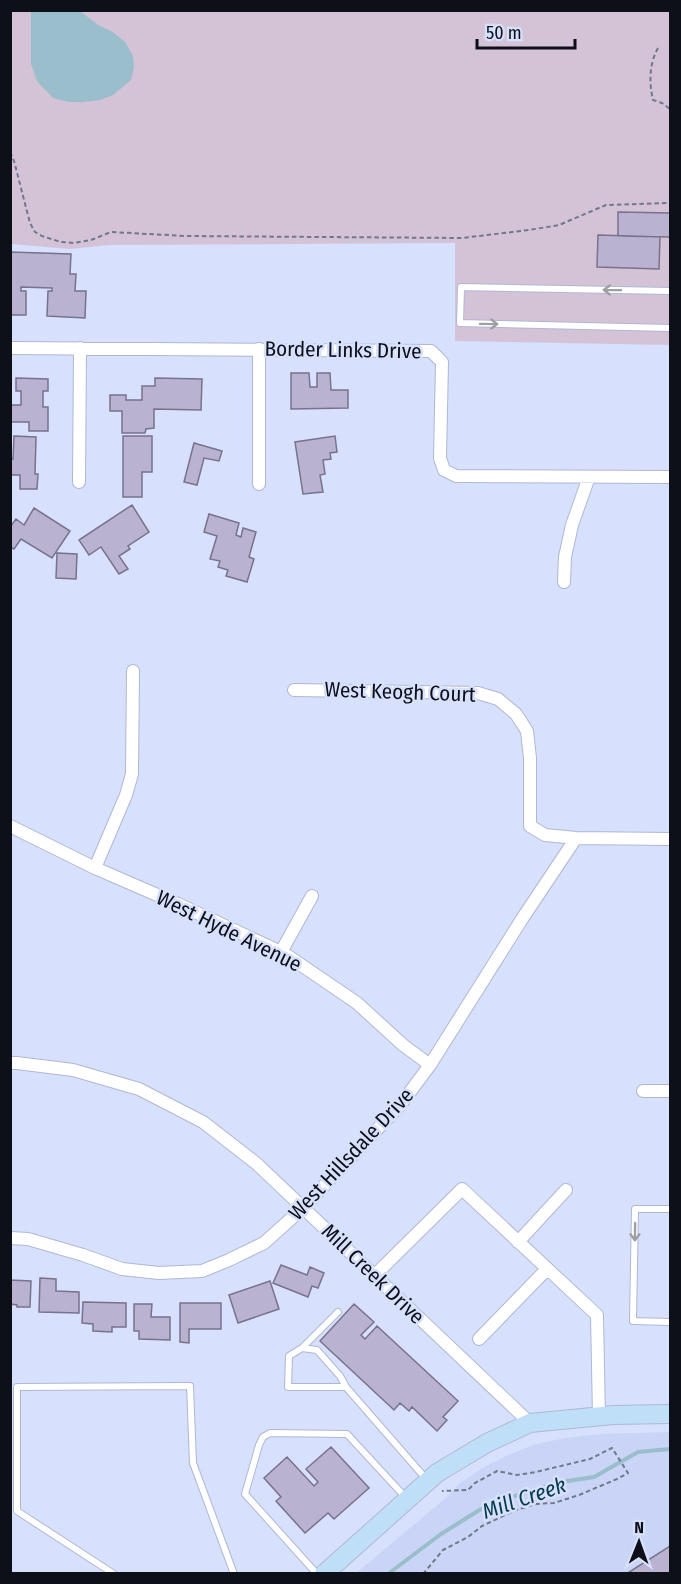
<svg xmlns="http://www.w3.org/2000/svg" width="681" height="1584" viewBox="0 0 681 1584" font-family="'Fira Sans Condensed',sans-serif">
  <rect width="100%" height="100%" fill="#d7e0fd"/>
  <path fill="#c9d4f6" d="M670,1432V1573L355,1574L447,1497L459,1484L481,1469L504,1457L533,1445L565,1438L601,1434Z"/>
  <path fill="#d4c3d7" d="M10,11H670V345L455,341V243L108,245L70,249L11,244Z"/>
  <path fill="#9abecc" d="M31,11H80L98,25L113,32L125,42L133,56L134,68L131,80L113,95L100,100L83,102H69L53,98L37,81L31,64Z"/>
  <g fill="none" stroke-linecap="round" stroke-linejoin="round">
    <path stroke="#9abecc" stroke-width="4" d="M388,1574L441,1534L481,1509L520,1494L561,1482L594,1477L638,1452L670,1449"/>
  </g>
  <path fill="#bab2d1" stroke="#78728c" stroke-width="1.5" d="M618,212L670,213V237L618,236Z
    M598,235L660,237L659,269L597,267Z
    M10,252L71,254L70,274H76L75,291H86L85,318L47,316L48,291H52V288L21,287V291H26V315H10Z
    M291,373H309L310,387H317V373H330L331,390H348V408L291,409Z
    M16,378L48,379V391H43V407H48V431H29V422H10V405H21V391H16Z
    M155,378L202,379L201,410L154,409V428L146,429L145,433H122V411H110V395H126V400H142V386H155Z
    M14,436L36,437L35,474H38L37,489H20V475H10V458L13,459Z
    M123,436H152V472H142V497H123Z
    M335,436L337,452L330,453L331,459L323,460L325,474L320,475L323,492L303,494L295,442Z
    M194,443L222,451L219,461L204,458L197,485L184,482Z
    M132,505L149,532L128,546L130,549L119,556L128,569L119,574L101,547L89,555L79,540Z
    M34,508L70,531L52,558L21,539L14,549L10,547V527L16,519L24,525Z
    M209,514L239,523L236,535L241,537L243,528L256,532L249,557L254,559L247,582L226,576L228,570L218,567L220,561L210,559L217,536L204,532Z
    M57,553L77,554L76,579L56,578Z
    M281,1265L307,1275L310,1267L324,1273L318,1288L312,1286L308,1297L273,1283Z
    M40,1278L56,1279V1291L79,1292V1313L39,1312Z
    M10,1280L31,1281L30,1307H17V1305L10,1304Z
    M270,1281L279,1309L238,1323L229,1295Z
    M83,1302L126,1303V1327H112V1332L93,1331V1324L82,1323Z
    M180,1303H221V1329H189V1343L180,1342Z
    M134,1304H152L151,1317H170V1340L139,1339V1331H134Z
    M354,1304L374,1322L361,1335L365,1339L377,1326L458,1401L443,1417L447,1420L437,1431L412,1407L409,1411L400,1403L394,1410L320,1341Z
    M331,1447L369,1488L334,1519L328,1513L305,1533L276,1501L281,1497L264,1478L287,1457L314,1486L318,1482L306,1469Z
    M670,1546V1574H626Z"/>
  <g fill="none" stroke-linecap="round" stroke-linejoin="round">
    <g stroke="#afb8d3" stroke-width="8">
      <path id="lane" d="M670,291L461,287L460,323L670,328
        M670,1209H635L633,1321L670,1322
        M338,1312L302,1348L289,1356L288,1387H346L427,1480
        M302,1348L317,1350L340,1376L346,1387
        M114,1574L17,1511V1387L190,1386L193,1463L234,1574
        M317,1574L245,1494L259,1445L263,1437L270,1433L347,1434L407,1499"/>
    </g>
    <g stroke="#afb8d3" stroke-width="14">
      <path id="street" d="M10,348L431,351L442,362L440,458L444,470L456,476L670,477
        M259,349V484
        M79,482L80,348
        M564,582L565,557L572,525L589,477
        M294,690L478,693L498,699L516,714L527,731L530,758V826L545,835L576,838L670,839
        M10,826L95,868L178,904L285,954L357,1003L403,1045L430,1065
        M95,868L126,795L132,774L133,671
        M281,952L312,896
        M10,1063H17L73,1070L139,1089L203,1122L257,1164L530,1423
        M643,1091H670
        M10,1238L28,1239L83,1255L122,1269L159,1273L202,1271L229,1260L264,1243L303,1208L401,1104L430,1065L522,919L576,838
        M518,1242L566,1190
        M375,1275L462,1189L597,1315L599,1417
        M479,1339L547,1269"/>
    </g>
    <g stroke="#afb8d3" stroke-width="20">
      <path id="secondary" d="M324,1574L437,1473L487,1443L530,1423L613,1415L670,1414"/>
    </g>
    <path stroke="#72788b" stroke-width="2" stroke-dasharray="4.5 3" stroke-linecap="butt" d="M658,48C649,64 649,83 653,100L662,103L670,109
      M10,152L14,161L30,223L35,232L42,236L61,242L74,243L91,240L111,232L186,236L462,238L529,230L559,225L606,205L670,203
      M423,1574L443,1550L468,1537L482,1526L516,1510L536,1504L554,1503L579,1495L617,1479L628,1473L612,1448L590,1459L536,1472L517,1475L497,1471L475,1483L468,1490L442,1491"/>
    <use href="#lane" stroke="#fff" stroke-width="6"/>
    <use href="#street" stroke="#fff" stroke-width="12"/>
    <use href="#secondary" stroke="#bfdef7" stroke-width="18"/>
  </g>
  <defs><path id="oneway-shaft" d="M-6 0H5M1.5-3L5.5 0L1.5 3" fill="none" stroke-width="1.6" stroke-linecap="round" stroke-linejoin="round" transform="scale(1.5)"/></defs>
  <g stroke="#9e9fa3">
    <use href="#oneway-shaft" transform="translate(612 290) rotate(-179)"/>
    <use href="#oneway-shaft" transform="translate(489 324) rotate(1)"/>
    <use href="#oneway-shaft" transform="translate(635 1232) rotate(91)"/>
  </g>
  <g text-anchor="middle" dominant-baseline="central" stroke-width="5" stroke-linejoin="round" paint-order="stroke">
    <g font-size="21" fill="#0d0f19" stroke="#d7e0fd">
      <text transform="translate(343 350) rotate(1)">Border Links Drive</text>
      <text transform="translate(400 692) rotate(2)">West Keogh Court</text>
      <text transform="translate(229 931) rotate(26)">West Hyde Avenue</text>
      <text transform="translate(351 1154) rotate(-47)">West Hillsdale Drive</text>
      <text transform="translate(373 1274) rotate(44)">Mill Creek Drive</text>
    </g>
    <g font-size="22" font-style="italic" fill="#043b4b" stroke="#d7e0fd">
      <text transform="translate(524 1498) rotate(-19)">Mill Creek</text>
    </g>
  </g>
  <rect width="681" height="1584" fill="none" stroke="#0d0f19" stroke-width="24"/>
  <g transform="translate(639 1542) rotate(1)" stroke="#d7e0fd" stroke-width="4.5" paint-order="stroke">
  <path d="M0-4.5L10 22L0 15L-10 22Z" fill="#0d0f19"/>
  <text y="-9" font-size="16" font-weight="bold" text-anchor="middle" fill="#0d0f19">N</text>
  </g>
  <path d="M477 39v9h98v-9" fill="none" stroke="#0d0f19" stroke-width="3"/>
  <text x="486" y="39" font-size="18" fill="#0d0f19" stroke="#d7e0fd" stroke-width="4.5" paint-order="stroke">50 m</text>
</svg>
